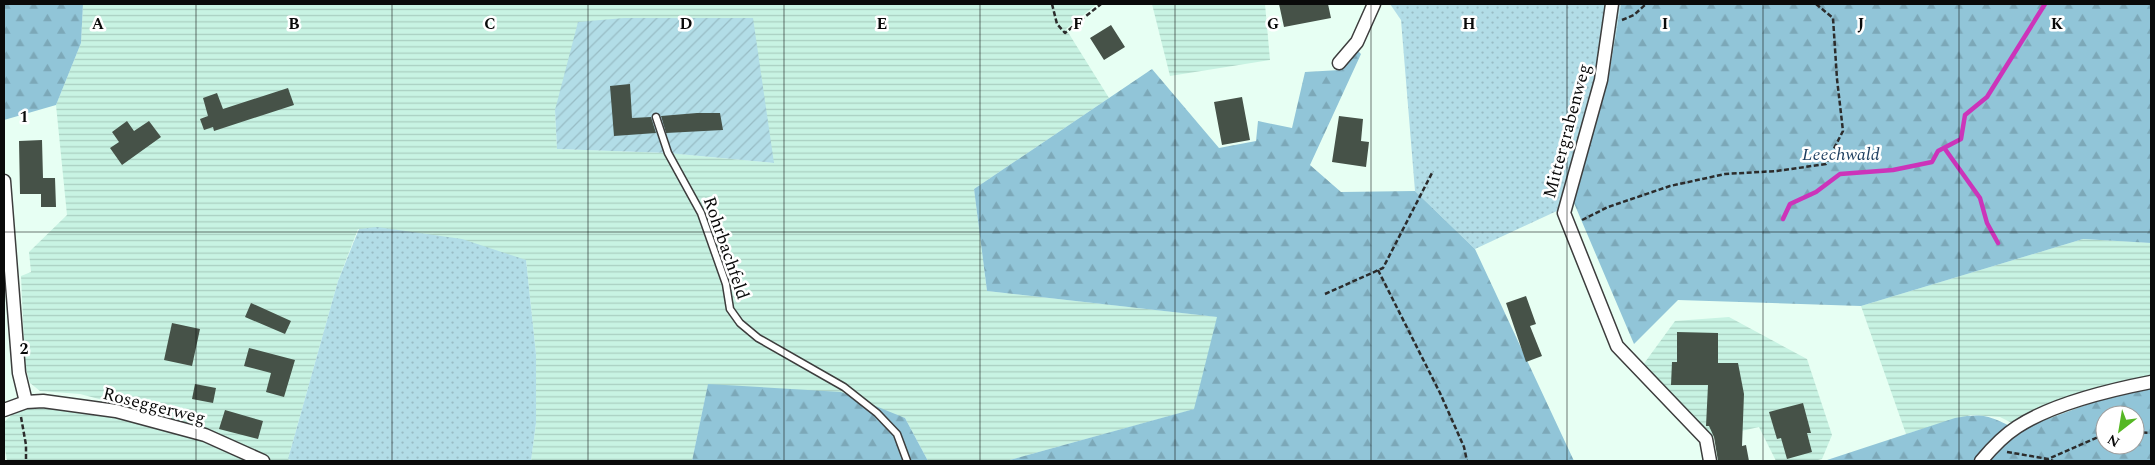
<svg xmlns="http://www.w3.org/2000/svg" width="2155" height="465" viewBox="0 0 2155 465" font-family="Spectral,serif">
  <defs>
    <pattern id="farmland-rules" width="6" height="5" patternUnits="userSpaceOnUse" patternTransform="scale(1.25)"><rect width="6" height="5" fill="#c8f3e3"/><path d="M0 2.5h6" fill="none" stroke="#aacfc1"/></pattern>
    <pattern id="grass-dots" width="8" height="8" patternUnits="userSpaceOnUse" patternTransform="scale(1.25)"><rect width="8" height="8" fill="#b2dde7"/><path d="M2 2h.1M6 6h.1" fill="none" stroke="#98bcc5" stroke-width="1.8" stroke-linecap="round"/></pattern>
    <pattern id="forest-firs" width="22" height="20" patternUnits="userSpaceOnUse" patternTransform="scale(1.25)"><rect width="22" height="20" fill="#91c5d8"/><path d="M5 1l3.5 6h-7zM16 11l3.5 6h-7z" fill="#7ca8b8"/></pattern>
    <pattern id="garden-furrows" width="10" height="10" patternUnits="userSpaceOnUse" patternTransform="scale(1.25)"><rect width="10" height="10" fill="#b2dde7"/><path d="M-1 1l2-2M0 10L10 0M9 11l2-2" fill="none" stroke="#98bcc5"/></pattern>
  </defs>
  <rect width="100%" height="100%" fill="#e7fff3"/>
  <path fill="url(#farmland-rules)" fill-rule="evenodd" d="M83,4H1097L1066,29L1109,98L974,189L987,291L1218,317L1195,409L1006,461H928L905,418L708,385L692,461H531L536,423V354L526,260L358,229L338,281L288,459L293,461H7L4,443V422L26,402L135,416L167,432L171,418L80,394L40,391L30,383L25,366L21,276L31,272L29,252L67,215L56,105L81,43ZM555,110L774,163L668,153L557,149Z
    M1152,4H1265L1270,60L1170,76Z
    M2083,239L2151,243V382L2018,426L2000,417L1971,415L1906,434L1861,306Z
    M1729,317L1807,359L1832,435L1822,459L1814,461H1776L1759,427L1706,439L1640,369L1675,321Z"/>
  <path fill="url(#grass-dots)" d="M1390,4H1621L1608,80L1574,203L1475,249L1415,191L1401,20Z
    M377,227L462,239L526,260L536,354V423L531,461H293L288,459L338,281L359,229Z"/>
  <path fill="url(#forest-firs)" fill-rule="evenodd" d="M4,4H83L81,43L56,105L4,120Z
    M1621,4H2151V243L2083,239L1861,306L1678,300L1634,344L1574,203L1608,80Z
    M1355,48L1361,54L1310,165L1341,192L1415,191L1475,249L1574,461H1006L1194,409L1217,317L987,291L974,189L1152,69L1219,148L1256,141L1258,121L1292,128L1305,72L1340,70Z
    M708,384L841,392L905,418L928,461H692Z
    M2151,387V461H1824L1955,418C1986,412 1991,417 2018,430L2094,402ZM2105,415H2135V445H2105Z"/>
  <path fill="url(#garden-furrows)" d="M624,18H753L774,163L668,153L557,149L555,110L578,22Z"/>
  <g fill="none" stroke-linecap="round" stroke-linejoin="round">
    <path stroke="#cc34ba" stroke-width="4.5" d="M1945,149L1980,198L1987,223L1998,243
      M1783,219L1790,204L1816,192L1840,174L1893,170L1932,162L1938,151L1961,139L1965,115L1987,97L2045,4"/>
  </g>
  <path fill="#465248" d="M1279,4H1328L1331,18L1284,27Z
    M1111,25L1125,47L1104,60L1090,38Z
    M630,84L632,118L651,117L656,133L614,136L610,86Z
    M288,88L294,105L214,131L213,127L204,130L200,119L208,116L203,98L217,93L223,109Z
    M1242,97L1250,140L1222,145L1214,102Z
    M697,113H720L723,130L666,133L661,116Z
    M1339,116L1363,119L1361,141L1369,142L1366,167L1332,162Z
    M127,121L134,131L149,121L161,137L122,165L110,148L119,142L112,132Z
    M42,140L43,178H55L56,207H41V194H20L19,141Z
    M1526,296L1536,324L1530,326L1542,356L1526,362L1506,303Z
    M251,303L291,321L285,334L245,317Z
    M172,323L200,329L192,366L164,360Z
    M1677,332L1718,333V363H1738L1744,394L1742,446L1746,445L1749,461H1718L1714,437L1709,426H1706L1708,385H1671L1672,362H1677Z
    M249,348L295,360L284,397L266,392L271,373L244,366Z
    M195,384L216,388L213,403L192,399Z
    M1803,403L1811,433H1807L1812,452L1787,459L1781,438L1777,439L1769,412Z
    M225,410L263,421L258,439L219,429Z"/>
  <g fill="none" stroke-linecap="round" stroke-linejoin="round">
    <g stroke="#3d3d3d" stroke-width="9">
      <path id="service" d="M656,117L668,153L701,213L726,284L730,309L740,323L758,338L844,387L877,413L897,434L907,461"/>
    </g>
    <g stroke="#3d3d3d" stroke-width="15">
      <path id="minor" d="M1612,4L1601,80L1564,213L1617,346L1706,439L1710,461
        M1339,63L1357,42L1374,4
        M4,181L19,373L26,402
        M4,410L26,402L43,401L116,411L205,435L263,461
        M1981,461C1991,449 2003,436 2017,427C2052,404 2110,390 2151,382"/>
    </g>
    <path stroke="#2c2c2c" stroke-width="2.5" stroke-dasharray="5 2.5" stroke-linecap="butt" d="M1052,4L1057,24L1065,33L1101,4
      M1622,20L1634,15L1646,4
      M1582,220L1608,207L1670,186L1725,174L1777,171L1826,164L1843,131L1837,79L1833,18L1816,4
      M1378,270L1440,393L1464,447L1467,461
      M1325,294L1383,268L1433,171
      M21,417L26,445V461
      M2135,432L2151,433
      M2007,452L2048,459L2105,434
      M2044,461L2048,459L2053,461"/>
    <use href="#service" stroke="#fff" stroke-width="6"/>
    <use href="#minor" stroke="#fff" stroke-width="12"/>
  </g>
  <path fill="none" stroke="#0a0a0a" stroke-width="1" stroke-opacity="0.55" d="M196,4V461M392,4V461M588,4V461M784,4V461M980,4V461M1175,4V461M1371,4V461M1567,4V461M1763,4V461M1959,4V461M4,232H2151"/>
  <g text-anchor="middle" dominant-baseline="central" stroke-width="5" stroke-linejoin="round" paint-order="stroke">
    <g font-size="18" fill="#0a0a0a" stroke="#fff">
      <text transform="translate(1567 131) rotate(-75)">Mittergrabenweg</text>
      <text transform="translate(726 248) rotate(71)">Rohrbachfeld</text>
      <text transform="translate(154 406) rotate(14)">Roseggerweg</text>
    </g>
    <g font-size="18" font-style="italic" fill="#1c3d5f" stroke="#fff">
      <text x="1841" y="154">Leechwald</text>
    </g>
  </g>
  <g font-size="16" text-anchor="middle" font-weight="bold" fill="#0a0a0a" stroke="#fff" stroke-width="5" stroke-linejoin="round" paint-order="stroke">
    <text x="98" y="29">A</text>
    <text x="294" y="29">B</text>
    <text x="490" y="29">C</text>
    <text x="686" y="29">D</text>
    <text x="882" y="29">E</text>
    <text x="1078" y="29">F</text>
    <text x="1273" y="29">G</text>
    <text x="1469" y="29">H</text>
    <text x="1665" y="29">I</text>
    <text x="1861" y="29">J</text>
    <text x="2057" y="29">K</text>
    <text x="24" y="122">1</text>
    <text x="24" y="354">2</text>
  </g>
  <rect width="2155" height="465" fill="none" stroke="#0a0a0a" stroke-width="10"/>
  <g transform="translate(2120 430) rotate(211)"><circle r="24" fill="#ffffff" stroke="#9d9d9d"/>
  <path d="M0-4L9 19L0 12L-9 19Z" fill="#55b724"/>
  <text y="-8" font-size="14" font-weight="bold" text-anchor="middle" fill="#0a0a0a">N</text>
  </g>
</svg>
